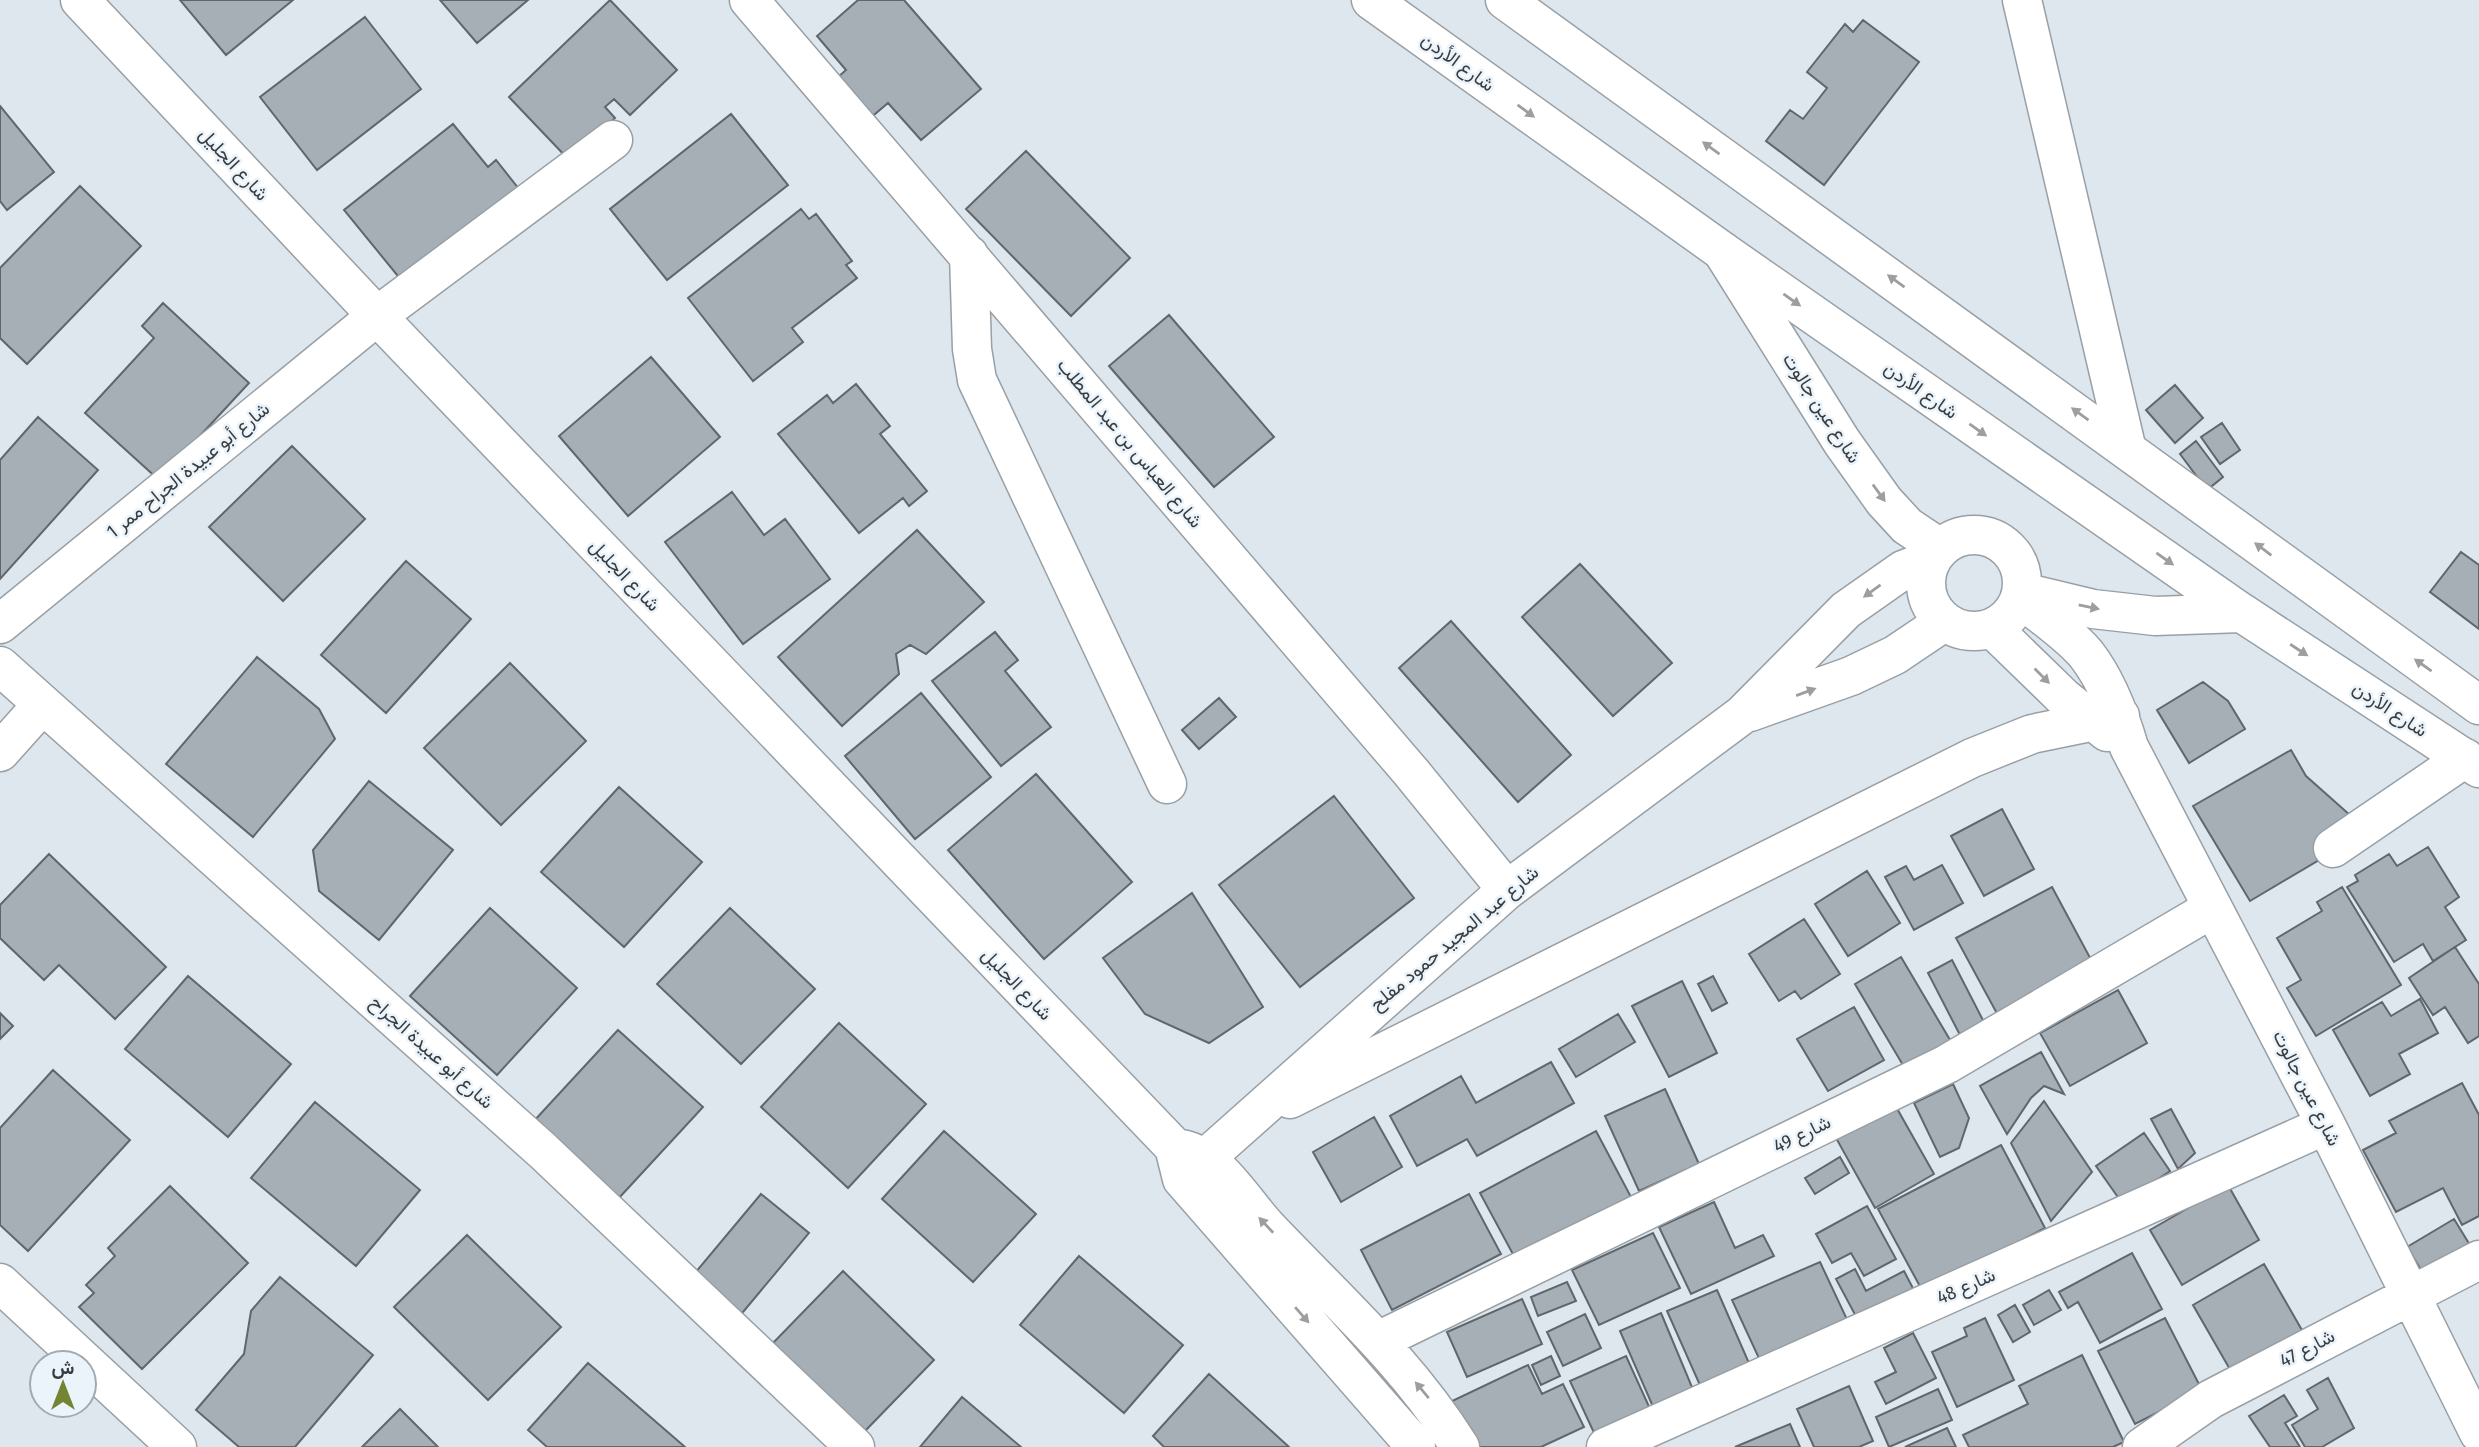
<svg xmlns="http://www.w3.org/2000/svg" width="2479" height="1447" viewBox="0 0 2479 1447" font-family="'Fira Sans Condensed',Vazirmatn,sans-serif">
  <rect width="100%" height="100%" fill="#dee7ee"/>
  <path fill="#a7afb6" stroke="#5f676d" stroke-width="2" d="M180,0H293L226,55Z
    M440,0H528L477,43Z
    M610,0L677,70L630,115L614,99L605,107L615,118L570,161L509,97Z
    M858,0H904L981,89L921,140L888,103L861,126L828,86L846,70L817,36Z
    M365,17L421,89L317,170L260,97Z
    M1863,20L1919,62L1824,185L1766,141L1790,110L1803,119L1827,88L1807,72L1845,24L1853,32Z
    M0,106L54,172L7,210L0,201Z
    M731,114L788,185L667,280L610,209Z
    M453,124L488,167L496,160L519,189L402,281L344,210Z
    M1026,151L1130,258L1071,316L966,209Z
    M80,186L141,246L27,364L0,338V268Z
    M801,209L809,219L816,214L852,261L846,265L857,278L792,328L803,342L753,381L688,298Z
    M163,303L249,383L159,480L85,413L154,338L142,326Z
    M1169,315L1274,437L1214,487L1109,366Z
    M651,357L720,437L628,516L559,436Z
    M856,384L890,426L880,434L927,491L909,506L903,498L859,533L778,434L827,395L833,403Z
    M2175,385L2203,418L2175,443L2146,410Z
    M38,417L98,470L0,579V460Z
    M2222,423L2240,450L2220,464L2201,437Z
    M2196,441L2223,477L2207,490L2180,454Z
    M292,446L365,519L283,601L209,527Z
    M732,492L764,535L785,519L830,579L743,644L665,542Z
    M917,530L984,602L926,654L910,645L896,654L899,674L842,726L778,657Z
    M2461,552L2479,565V629L2430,592Z
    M406,561L471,619L386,713L321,655Z
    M1580,564L1672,663L1613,716L1522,617Z
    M1451,621L1571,755L1518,802L1399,668Z
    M995,632L1018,660L1005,671L1051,727L1001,766L932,681Z
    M257,657L319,709L335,739L253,837L166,764Z
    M510,663L586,741L501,825L424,748Z
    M2203,682L2228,701L2245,729L2189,763L2157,710Z
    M921,693L991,777L915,839L845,756Z
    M1219,698L1236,717L1199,749L1182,730Z
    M2291,750L2306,776L2368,831L2250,901L2193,806Z
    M1036,774L1132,882L1044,959L948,850Z
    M369,781L453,850L379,940L319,891L313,850Z
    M619,787L702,862L624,947L541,872Z
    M1334,796L1414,898L1300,987L1219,885Z
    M2002,809L2034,869L1984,896L1951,836Z
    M2428,847L2459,897L2445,907L2466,940L2433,961L2423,944L2394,962L2347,887L2358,881L2355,875L2389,854L2397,866Z
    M49,854L166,967L115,1019L59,965L44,980L0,938V905Z
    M1942,865L1963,903L1914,930L1885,877L1906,866L1914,880Z
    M1867,871L1900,923L1848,956L1815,904Z
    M2052,887L2095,967L2000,1019L1956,938Z
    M2342,887L2401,985L2316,1036L2287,988L2301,980L2277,938L2322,911L2317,902Z
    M1192,893L1263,1007L1209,1043L1145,1014L1103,958Z
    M490,908L577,988L497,1075L410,996Z
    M730,908L815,989L741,1064L657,984Z
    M1804,919L1840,974L1801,999L1795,991L1779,1001L1749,954Z
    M2455,947L2479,984V1036L2468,1043L2445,1007L2433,1015L2409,978Z
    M1901,957L1953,1045L1907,1072L1855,984Z
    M1952,960L1986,1026L1962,1039L1928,973Z
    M188,976L291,1064L228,1137L125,1049Z
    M1713,976L1727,1003L1712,1011L1698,984Z
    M1682,981L1717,1053L1669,1077L1632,1006Z
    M2118,990L2147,1043L2070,1086L2040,1033Z
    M2420,999L2438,1033L2399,1054L2410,1074L2370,1096L2333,1030L2382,1002L2391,1016Z
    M1854,1007L1884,1060L1828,1091L1797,1039Z
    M0,1013L13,1026L0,1039Z
    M1618,1014L1635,1042L1576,1077L1559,1049Z
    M839,1023L926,1104L848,1188L761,1107Z
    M618,1030L703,1107L618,1199L533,1122Z
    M2041,1052L2064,1094L2044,1086L2031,1098L2007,1134L1980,1086Z
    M1551,1062L1574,1103L1477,1156L1467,1139L1417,1166L1390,1116L1461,1076L1476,1103Z
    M53,1070L130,1140L28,1251L0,1225V1128Z
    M2462,1083L2479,1115V1216L2462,1225L2443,1188L2396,1212L2363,1150L2396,1133L2389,1121Z
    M1953,1084L1969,1118L1959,1148L1940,1157L1914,1103Z
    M1665,1089L1699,1164L1639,1191L1605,1116Z
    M2044,1101L2092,1172L2051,1221L2011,1143Z
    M315,1102L420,1190L356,1266L251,1178Z
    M1895,1105L1934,1174L1875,1208L1836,1138Z
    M2171,1109L2195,1153L2178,1169L2151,1119Z
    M1374,1117L1402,1167L1341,1202L1313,1152Z
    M944,1131L1036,1214L973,1282L882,1199Z
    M1596,1131L1631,1197L1515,1258L1480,1193Z
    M2144,1133L2170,1171L2122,1203L2096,1166Z
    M2001,1145L2045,1228L1923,1292L1878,1209Z
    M1840,1157L1849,1173L1815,1194L1805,1178Z
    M2228,1185L2259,1240L2182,1285L2150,1230Z
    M170,1186L248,1263L142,1369L79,1307L94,1293L86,1285L115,1256L108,1248Z
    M761,1194L809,1233L738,1318L690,1279Z
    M1469,1194L1501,1254L1392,1310L1361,1250Z
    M1714,1202L1735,1248L1763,1235L1774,1256L1691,1294L1659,1227Z
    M1867,1206L1896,1259L1864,1276L1851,1253L1832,1263L1816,1234Z
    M2454,1219L2476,1255L2429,1283L2407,1247Z
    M1653,1233L1680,1288L1599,1325L1572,1270Z
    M467,1235L561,1327L488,1400L394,1307Z
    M2132,1253L2162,1309L2100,1343L2078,1302L2068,1308L2059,1292Z
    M1079,1256L1183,1345L1124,1413L1020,1325Z
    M1820,1262L1851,1328L1763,1367L1732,1300Z
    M2264,1264L2303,1332L2232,1373L2193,1305Z
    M1855,1269L1866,1291L1904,1271L1916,1294L1860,1324L1836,1279Z
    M843,1271L934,1360L865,1431L773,1343Z
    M280,1277L373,1355L295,1447H239L196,1410L244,1354L251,1311Z
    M1567,1282L1576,1301L1538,1316L1531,1297Z
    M1717,1290L1752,1370L1703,1392L1667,1311Z
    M2049,1290L2061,1310L2034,1325L2023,1305Z
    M1522,1299L1542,1344L1467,1377L1447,1332Z
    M2015,1305L2030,1332L2013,1342L1998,1315Z
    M1661,1313L1694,1392L1654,1409L1620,1331Z
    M1585,1314L1601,1348L1563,1366L1547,1332Z
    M1985,1318L2014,1380L1957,1407L1932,1352L1967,1336L1964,1328Z
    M2165,1318L2202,1390L2135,1424L2098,1351Z
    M1913,1333L1936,1378L1886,1404L1875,1382L1896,1372L1884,1348Z
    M2082,1355L2124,1442L2113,1447H1969L1963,1435L2028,1404L2019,1386Z
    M1551,1356L1560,1376L1541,1385L1532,1365Z
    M1626,1356L1651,1411L1595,1435L1570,1381Z
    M588,1363L685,1447H547L528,1430Z
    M1528,1365L1542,1394L1563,1384L1584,1427L1541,1447H1469L1448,1403Z
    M1209,1374L1289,1447H1164L1153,1436Z
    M2328,1378L2354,1428L2322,1447H2305L2292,1425L2318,1409L2307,1390Z
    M1849,1386L1873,1441L1859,1447H1814L1797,1409Z
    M1938,1389L1952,1420L1889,1447L1876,1417Z
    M2284,1395L2297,1416L2285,1423L2300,1447H2270L2249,1416Z
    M962,1397L1021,1447H920Z
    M400,1409L438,1447H362Z
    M1790,1424L1800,1447H1735Z
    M1947,1428L1956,1447H1905Z"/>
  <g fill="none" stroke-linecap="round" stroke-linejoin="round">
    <g stroke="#98a0a6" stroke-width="41">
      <path id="minor" d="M80,0L377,316L1174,1147L1182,1179L1416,1447
        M749,0L1411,772L1507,890
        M2022,0L2126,446
        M1722,251L1842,442L1884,501L1907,526L1940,548
        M969,255L972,349L977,380L1167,784
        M1926 583a48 48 0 1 1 96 0a48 48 0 1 1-96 0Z
        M2022,592L2093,609L2155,616L2242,613
        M2020,598C2042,616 2068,633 2086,654C2107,681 2120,716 2129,747L2326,1125L2479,1433
        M0,624L377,316L613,140
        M1992,628L2063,697L2107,732
        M0,666L543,1151L855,1447
        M1750,712L1851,676L1895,655L1944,622
        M0,752L42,705
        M2333,848L2465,758
        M1290,1099L1972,758L2032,734L2120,716
        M1182,1149C1219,1157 1243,1201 1267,1227C1336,1300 1406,1361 1460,1447
        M1182,1179L1507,890L1742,715L1846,610L1903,570L1932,559
        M0,1283L177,1447
        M1380,1340L1947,1064L2213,908
        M1606,1447L2326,1125
        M2142,1447L2211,1399L2479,1260"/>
    </g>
    <g stroke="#98a0a6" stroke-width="41">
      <path id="highway" d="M1371,0L1722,251L2242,613L2479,768
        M1505,0L2479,705"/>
    </g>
    <use href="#minor" stroke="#fff" stroke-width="38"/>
    <use href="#highway" stroke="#fff" stroke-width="38"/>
  </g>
  <defs><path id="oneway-solid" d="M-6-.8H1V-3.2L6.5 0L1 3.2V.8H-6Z" transform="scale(1.75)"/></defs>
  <g fill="#9c9ea0">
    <use href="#oneway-solid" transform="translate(1526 111) rotate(36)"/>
    <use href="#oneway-solid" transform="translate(1711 148) rotate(-144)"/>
    <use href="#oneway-solid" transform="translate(1896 281) rotate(-144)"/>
    <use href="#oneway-solid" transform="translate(1792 300) rotate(35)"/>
    <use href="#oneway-solid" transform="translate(2080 414) rotate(-144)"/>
    <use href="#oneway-solid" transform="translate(1978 430) rotate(35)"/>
    <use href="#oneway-solid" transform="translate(1879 493) rotate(54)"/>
    <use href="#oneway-solid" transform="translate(2263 549) rotate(-143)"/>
    <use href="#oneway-solid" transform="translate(2165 559) rotate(35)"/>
    <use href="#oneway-solid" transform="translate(1872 591) rotate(144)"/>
    <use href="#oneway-solid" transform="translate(2089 607) rotate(11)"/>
    <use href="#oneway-solid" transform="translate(2299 650) rotate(33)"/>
    <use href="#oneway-solid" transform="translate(2423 665) rotate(-145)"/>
    <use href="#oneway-solid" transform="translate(2042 676) rotate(45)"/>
    <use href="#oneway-solid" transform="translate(1806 692) rotate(-20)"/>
    <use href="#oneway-solid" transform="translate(1266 1225) rotate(-133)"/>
    <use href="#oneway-solid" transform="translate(1302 1315) rotate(49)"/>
    <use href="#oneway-solid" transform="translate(1422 1390) rotate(-130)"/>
  </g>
  <g text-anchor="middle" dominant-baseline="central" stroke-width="5" stroke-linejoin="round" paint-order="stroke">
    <g font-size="19" fill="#3a3d40" stroke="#ebf4fb">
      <text transform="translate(1458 62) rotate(36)">شارع الأردن</text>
      <text transform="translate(234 164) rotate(47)">شارع الجليل</text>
      <text transform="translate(1921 390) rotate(35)">شارع الأردن</text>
      <text transform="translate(1822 408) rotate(57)">شارع عين جالوت</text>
      <text transform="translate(1130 443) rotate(50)">شارع العباس بن عبد المطلب</text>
      <text transform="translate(188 470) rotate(-39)">شارع أبو عبيدة الجراح ممر 1</text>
      <text transform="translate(625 575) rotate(46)">شارع الجليل</text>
      <text transform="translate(2390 709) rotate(33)">شارع الأردن</text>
      <text transform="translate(1454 938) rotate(-40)">شارع عبد المجيد حمود مفلح</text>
      <text transform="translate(1017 984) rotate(46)">شارع الجليل</text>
      <text transform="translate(432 1052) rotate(42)">شارع أبو عبيدة الجراح</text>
      <text transform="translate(2307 1088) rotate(63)">شارع عين جالوت</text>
      <text transform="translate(1802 1134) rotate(-26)">شارع 49</text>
      <text transform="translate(1966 1286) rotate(-24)">شارع 48</text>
      <text transform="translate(2307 1348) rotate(-28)">شارع 47</text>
    </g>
  </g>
  <g transform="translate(63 1384)"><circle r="33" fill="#ebf4fb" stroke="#a4abb0" stroke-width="2"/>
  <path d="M0-5L12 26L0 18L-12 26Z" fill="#748433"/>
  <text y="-10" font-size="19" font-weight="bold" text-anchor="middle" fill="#3a3d40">ش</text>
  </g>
</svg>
